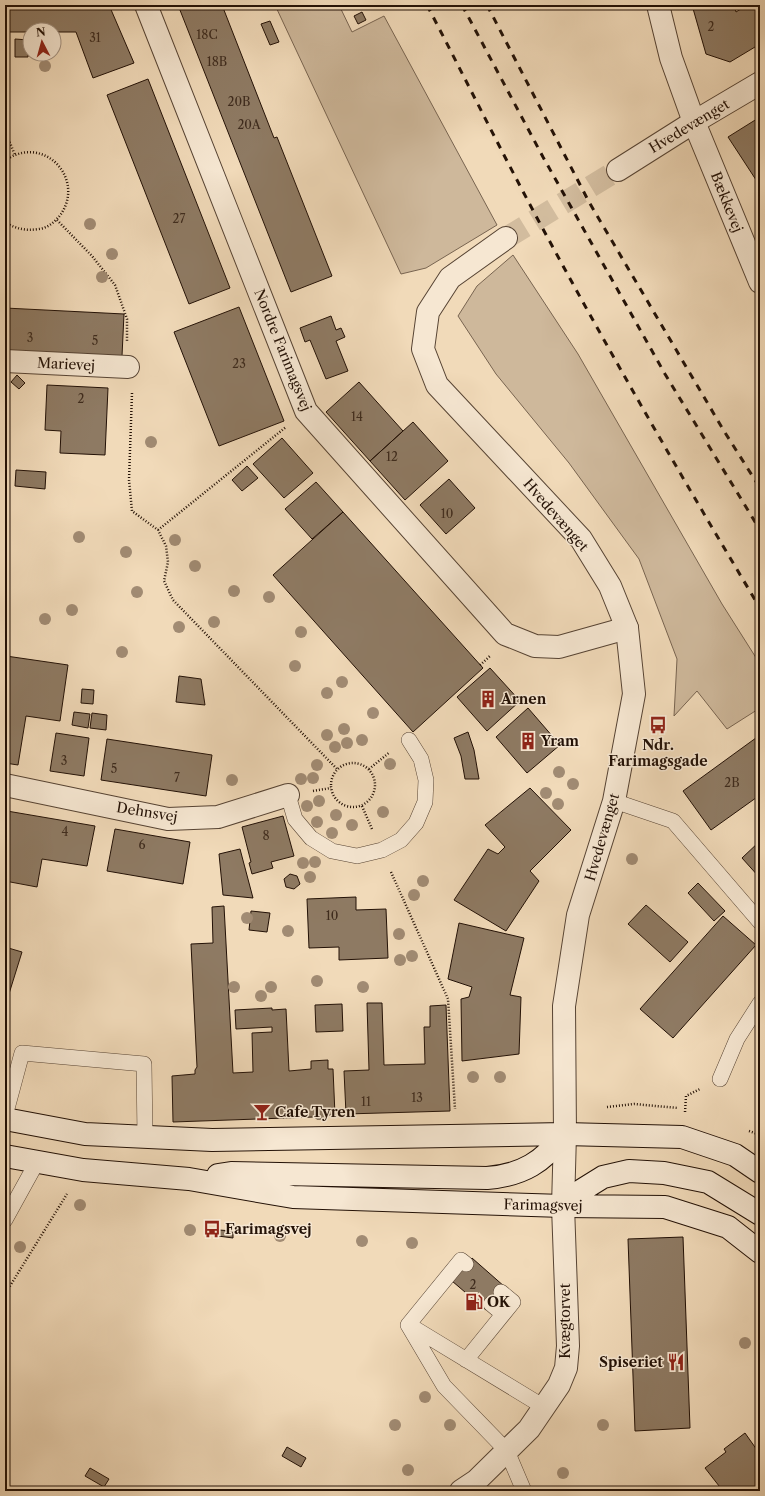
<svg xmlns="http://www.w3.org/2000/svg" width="765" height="1496" viewBox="0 0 765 1496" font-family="'Libre Caslon Text',serif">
  <rect width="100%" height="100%" fill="#f1dab9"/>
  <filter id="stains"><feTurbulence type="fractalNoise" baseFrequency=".005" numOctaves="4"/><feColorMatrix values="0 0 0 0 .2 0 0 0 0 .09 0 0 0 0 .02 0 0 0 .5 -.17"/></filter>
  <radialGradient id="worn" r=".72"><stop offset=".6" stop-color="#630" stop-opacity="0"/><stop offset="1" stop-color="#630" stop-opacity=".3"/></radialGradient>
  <path fill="#ceb89b" stroke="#786450" d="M275,5H339L352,32L384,16L497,225L426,268L401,274Z
    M513,255L578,354L722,604L760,664V708L727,729L697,691L674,716L677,659L639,559L569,463L496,374L458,316L477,286Z"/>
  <path fill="#8e7a63" stroke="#231106" d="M5,5H109L134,63L93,78L76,32H54V30H30V32H5Z
    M178,5H222L274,138L277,137L332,276L291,292Z
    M692,5H734L736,12L747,5H760V44L730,62L706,54Z
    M362,12L366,20L358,24L354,16Z
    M270,21L279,42L270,45L261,24Z
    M15,39L29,40L28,57H15Z
    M148,79L230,288L189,304L107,95Z
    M760,117V186L728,137Z
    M239,307L284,421L219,446L174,332Z
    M5,308L124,314L122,356L5,351Z
    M331,316L336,330L341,328L345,337L336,341L348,371L326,379L310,340L305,342L300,328Z
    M17,375L25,383L19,389L11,382Z
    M359,382L403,431L370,461L326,412Z
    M47,385L108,388L105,455L60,453L61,431L45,430Z
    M413,422L448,461L405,500L370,461Z
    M282,438L313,473L284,498L253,464Z
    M247,466L258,478L242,491L232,480Z
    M16,470L46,472L45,489L15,486Z
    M449,479L475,508L446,534L420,505Z
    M316,482L343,512L312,539L285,509Z
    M343,512L483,668L413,732L273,575Z
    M6,656L68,665L60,721L26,716L18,765L5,763Z
    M490,668L520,701L487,731L457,697Z
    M179,676L201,679L205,705L176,702Z
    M82,689L94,690L93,704L81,703Z
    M528,708L560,745L527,773L496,737Z
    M74,712L90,714L88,728L72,725Z
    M92,713L107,715L106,730L90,728Z
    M468,732L474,750L479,779H465L461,756L454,738Z
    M56,733L89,738L84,776L50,771Z
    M760,735V795L711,830L683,791Z
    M107,739L212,755L206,796L101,780Z
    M530,788L571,830L530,871L539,881L506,931L454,900L488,849L498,854L505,847L485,825Z
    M7,811L95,826L87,866L42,859L37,887L5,881V823Z
    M283,816L294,856L271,862L273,868L252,874L249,863L251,862L242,827Z
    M115,829L190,842L183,884L107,871Z
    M760,841V878L742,858Z
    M240,849L253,898L223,895L219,854Z
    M290,874L297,876L300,884L294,889L286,887L284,879Z
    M698,883L725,911L714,921L688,893Z
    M356,897V910L386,909L388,958L339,960V947L309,948L307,899Z
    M646,905L688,942L670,962L628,924Z
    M224,906L233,1073L253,1072L252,1033L272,1032V1027L236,1029L235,1010L272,1008V1010L286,1009L289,1071L311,1069V1061L328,1060V1069H333L335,1115H327L324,1119H317L314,1117L173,1122L172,1076L195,1074V1070L197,1067L191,944L213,943L212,907Z
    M251,911L270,913L267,932L249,930Z
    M723,916L756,945L673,1038L640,1009Z
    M459,923L524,938L510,995L521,997L519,1054L462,1061L461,999L469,997L472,987L448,979Z
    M5,947L22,952L8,997L5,996Z
    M367,1003H382L384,1065L425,1064L424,1027H430V1006L446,1005L450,1111L346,1114L344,1071L369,1070Z
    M342,1004L343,1031L316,1032L315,1005Z
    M219,1230L233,1231V1238L218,1236Z
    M683,1237L690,1428L635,1431L628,1239Z
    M472,1258L505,1287L486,1310L452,1281Z
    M745,1433L757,1450L760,1448V1491H739L738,1490L736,1491H723L705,1468L726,1452L724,1449Z
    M287,1447L306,1458L301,1467L282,1456Z
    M90,1468L109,1479L104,1487L85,1476Z"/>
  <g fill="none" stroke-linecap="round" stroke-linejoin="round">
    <path stroke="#d2bc9e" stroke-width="22" stroke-dasharray="22 11" stroke-linecap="butt" d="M506,238L618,170"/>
    <g stroke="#564333" stroke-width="16">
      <path id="service" d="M288,795L295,819L311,838L332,851L357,856L382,850L401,840L416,823L425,802L426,780L421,759L409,740
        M614,801L673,821L760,922
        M720,1079L737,1039L760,1003
        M5,1116L22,1053L144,1064L145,1137
        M5,1220L37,1162
        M491,1304L503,1314
        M408,1325L444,1386L507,1451L524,1491
        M408,1325L461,1260L466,1264
        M409,1325L544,1407
        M466,1360L513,1302L501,1292"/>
    </g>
    <g stroke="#564333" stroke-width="24">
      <path id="minor" d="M146,5L306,411L505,634L535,646L559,647L627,628
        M658,5L671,58L694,122L760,282
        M5,361L128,367
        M5,785L168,819L218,817L288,795
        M461,1491L476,1481L529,1429L559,1385L566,1368L568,1346L563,1206"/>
    </g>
    <g stroke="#564333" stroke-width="24">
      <path id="tertiary" d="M618,170L694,122L760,83
        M506,238L450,278L428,312L423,349L437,385L581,539L610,586L627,628L634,694L614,801L578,915L564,1006L565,1134L563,1206"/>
    </g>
    <g stroke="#231106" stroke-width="24">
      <path id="secondary" d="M5,1119L85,1134L212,1140L565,1134L682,1137L735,1155L760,1172
        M5,1156L83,1170L189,1179L293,1197L563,1206L665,1207L728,1227L760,1252
        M218,1175L231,1173L487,1178C523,1175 543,1162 565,1134
        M563,1206L574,1195L603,1177L629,1171L664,1173L708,1182L760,1214"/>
    </g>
    <path stroke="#231106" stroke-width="2.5" stroke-dasharray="1 2" stroke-linecap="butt" d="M5,131L15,155
      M5,161C8,159 12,156 15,155C51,141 83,182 61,214C56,221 48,228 39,229C26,231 16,229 5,222
      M57,220L92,256L115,285L127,319V341
      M132,393L129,480L132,511L158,530L166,546L168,562L164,581L173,600L337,769
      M158,530L286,427
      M480,665L490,656
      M331 785a22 22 0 1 1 44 0a22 22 0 1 1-44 0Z
      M369,769L390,752
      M313,791L331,788
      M362,806L372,829
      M391,872L448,999L455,1109
      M607,1107L634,1104L678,1108
      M685,1112L686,1096L700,1089
      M749,1131L760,1135
      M5,1294L67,1194"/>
    <use href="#service" stroke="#f6e7d2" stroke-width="15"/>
    <use href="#minor" stroke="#f6e7d2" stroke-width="22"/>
    <use href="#tertiary" stroke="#f6e7d2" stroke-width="22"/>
    <use href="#secondary" stroke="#f6e7d2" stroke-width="22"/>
    <path stroke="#231106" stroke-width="3" stroke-dasharray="7 7" stroke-linecap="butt" d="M427,5C466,80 503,155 543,229C612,357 685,483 760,608
      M462,5L543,157L665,374L760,530
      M487,5L589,202L724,431L760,488"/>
  </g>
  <g fill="#a18b73">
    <circle cx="45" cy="66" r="6"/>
    <circle cx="90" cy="224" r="6"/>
    <circle cx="112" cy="254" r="6"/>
    <circle cx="102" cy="277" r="6"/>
    <circle cx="151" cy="442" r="6"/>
    <circle cx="79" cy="537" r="6"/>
    <circle cx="175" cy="540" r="6"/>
    <circle cx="126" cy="552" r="6"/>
    <circle cx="195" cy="566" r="6"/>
    <circle cx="234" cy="591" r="6"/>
    <circle cx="137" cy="592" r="6"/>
    <circle cx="269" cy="597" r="6"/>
    <circle cx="72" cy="610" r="6"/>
    <circle cx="45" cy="619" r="6"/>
    <circle cx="214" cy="622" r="6"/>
    <circle cx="179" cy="627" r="6"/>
    <circle cx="301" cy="632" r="6"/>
    <circle cx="122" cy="652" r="6"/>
    <circle cx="295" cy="666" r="6"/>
    <circle cx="342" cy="682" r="6"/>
    <circle cx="327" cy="693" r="6"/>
    <circle cx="373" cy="713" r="6"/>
    <circle cx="344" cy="729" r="6"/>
    <circle cx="327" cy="735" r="6"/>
    <circle cx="362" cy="740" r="6"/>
    <circle cx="347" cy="743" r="6"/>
    <circle cx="335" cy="747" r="6"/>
    <circle cx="390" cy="764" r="6"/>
    <circle cx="317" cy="765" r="6"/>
    <circle cx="559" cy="772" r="6"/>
    <circle cx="313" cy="778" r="6"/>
    <circle cx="301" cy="779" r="6"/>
    <circle cx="232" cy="780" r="6"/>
    <circle cx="573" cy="784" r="6"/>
    <circle cx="546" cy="793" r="6"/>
    <circle cx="319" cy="801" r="6"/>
    <circle cx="558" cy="804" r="6"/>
    <circle cx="307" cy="806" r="6"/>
    <circle cx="383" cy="812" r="6"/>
    <circle cx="336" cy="815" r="6"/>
    <circle cx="317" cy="822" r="6"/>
    <circle cx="352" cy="825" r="6"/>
    <circle cx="332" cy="833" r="6"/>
    <circle cx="632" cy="859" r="6"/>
    <circle cx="315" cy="862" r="6"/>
    <circle cx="303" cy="863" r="6"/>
    <circle cx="310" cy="877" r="6"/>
    <circle cx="423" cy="881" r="6"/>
    <circle cx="414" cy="895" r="6"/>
    <circle cx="247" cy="918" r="6"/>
    <circle cx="288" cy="931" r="6"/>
    <circle cx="399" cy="934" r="6"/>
    <circle cx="412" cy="956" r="6"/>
    <circle cx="400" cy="960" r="6"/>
    <circle cx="317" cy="981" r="6"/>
    <circle cx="234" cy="987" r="6"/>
    <circle cx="271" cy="987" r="6"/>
    <circle cx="363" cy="987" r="6"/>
    <circle cx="261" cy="996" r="6"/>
    <circle cx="473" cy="1077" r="6"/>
    <circle cx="500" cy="1077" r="6"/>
    <circle cx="80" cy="1205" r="6"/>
    <circle cx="190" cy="1230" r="6"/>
    <circle cx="280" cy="1236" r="6"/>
    <circle cx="362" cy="1241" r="6"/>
    <circle cx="412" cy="1243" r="6"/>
    <circle cx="20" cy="1247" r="6"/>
    <circle cx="745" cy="1343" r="6"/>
    <circle cx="425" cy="1397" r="6"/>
    <circle cx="395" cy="1425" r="6"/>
    <circle cx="450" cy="1425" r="6"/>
    <circle cx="603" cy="1425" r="6"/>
    <circle cx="408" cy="1470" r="6"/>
    <circle cx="563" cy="1473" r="6"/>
  </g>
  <defs>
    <g id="building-bare" transform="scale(1.38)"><path d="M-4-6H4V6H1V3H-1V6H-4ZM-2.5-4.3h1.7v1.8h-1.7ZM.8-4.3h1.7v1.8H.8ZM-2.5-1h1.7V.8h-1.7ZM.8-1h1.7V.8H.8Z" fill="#8f2418" stroke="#f6e7d2" stroke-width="2.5" paint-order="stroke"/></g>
    <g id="bus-bare" transform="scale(1.38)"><path d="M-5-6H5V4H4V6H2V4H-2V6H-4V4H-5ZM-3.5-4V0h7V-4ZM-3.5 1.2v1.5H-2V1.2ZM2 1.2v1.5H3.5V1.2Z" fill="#8f2418" stroke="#f6e7d2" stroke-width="2.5" paint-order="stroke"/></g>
    <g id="bar-bare" transform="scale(1.38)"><path d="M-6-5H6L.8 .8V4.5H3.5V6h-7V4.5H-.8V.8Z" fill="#8f2418" stroke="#f6e7d2" stroke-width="2.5" paint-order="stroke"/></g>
    <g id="fuel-bare" transform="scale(1.38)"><path d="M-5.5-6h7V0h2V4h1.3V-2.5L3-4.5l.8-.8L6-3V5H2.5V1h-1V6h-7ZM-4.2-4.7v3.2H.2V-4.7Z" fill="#8f2418" stroke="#f6e7d2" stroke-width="2.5" paint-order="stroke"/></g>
    <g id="restaurant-bare" transform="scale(1.38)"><path d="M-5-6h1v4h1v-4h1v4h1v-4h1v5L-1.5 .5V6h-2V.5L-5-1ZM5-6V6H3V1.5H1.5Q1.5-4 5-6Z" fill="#8f2418" stroke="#f6e7d2" stroke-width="2.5" paint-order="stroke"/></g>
  </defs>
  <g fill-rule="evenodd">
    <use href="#building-bare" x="488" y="699"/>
    <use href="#bus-bare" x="658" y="725"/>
    <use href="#building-bare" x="528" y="741"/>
    <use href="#bar-bare" x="262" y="1112"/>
    <use href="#bus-bare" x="212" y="1229"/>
    <use href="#fuel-bare" x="474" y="1302"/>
    <use href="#restaurant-bare" x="676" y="1362"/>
  </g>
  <g text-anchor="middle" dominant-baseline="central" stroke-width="3" stroke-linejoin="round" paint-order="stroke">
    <g font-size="12" fill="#3e2b1d">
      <text x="711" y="26">2</text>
      <text x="207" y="34">18C</text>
      <text x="95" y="37">31</text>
      <text x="217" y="61">18B</text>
      <text x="239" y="101">20B</text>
      <text x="249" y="124">20A</text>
      <text x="179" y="218">27</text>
      <text x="30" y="337">3</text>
      <text x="95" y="340">5</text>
      <text x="239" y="363">23</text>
      <text x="81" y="398">2</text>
      <text x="357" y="416">14</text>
      <text x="392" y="456">12</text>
      <text x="447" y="513">10</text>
      <text x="64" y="760">3</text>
      <text x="114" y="768">5</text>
      <text x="177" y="777">7</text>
      <text x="732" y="782">2B</text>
      <text x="65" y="831">4</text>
      <text x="266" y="835">8</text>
      <text x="142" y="844">6</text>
      <text x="332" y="915">10</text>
      <text x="417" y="1097">13</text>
      <text x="366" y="1101">11</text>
      <text x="473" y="1284">2</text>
    </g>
    <g font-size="14" fill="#231106" stroke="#f6e7d2">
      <text transform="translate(689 126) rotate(-31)">Hvedevænget</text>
      <text transform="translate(727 202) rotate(68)">Bækkevej</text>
      <text transform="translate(283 350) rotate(68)">Nordre Farimagsvej</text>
      <text transform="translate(66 364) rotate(3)">Marievej</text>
      <text transform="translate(556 515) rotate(49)">Hvedevænget</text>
      <text transform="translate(147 812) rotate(9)">Dehnsvej</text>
      <text transform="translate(602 837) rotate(-74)">Hvedevænget</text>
      <text transform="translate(543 1205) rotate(1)">Farimagsvej</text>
      <text transform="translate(565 1321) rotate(-90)">Kvægtorvet</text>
    </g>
    <g font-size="14" font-weight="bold" fill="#231106" stroke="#f6e7d2" text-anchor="start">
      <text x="501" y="699">Arnen</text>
      <text x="541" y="741">Yram</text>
      <text x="658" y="745" text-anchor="middle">Ndr.<tspan x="658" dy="16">Farimagsgade</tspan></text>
      <text x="275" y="1112">Cafe Tyren</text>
      <text x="225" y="1229">Farimagsvej</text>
      <text x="487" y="1302">OK</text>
      <text x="663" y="1362" text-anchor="end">Spiseriet</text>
    </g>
  </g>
  <rect width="765" height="1496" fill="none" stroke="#f1dab9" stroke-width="20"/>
  <rect x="6" y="6" width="753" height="1484" fill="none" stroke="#231106" stroke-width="2"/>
  <rect x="10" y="10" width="745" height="1476" fill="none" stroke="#231106"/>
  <g transform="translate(42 42) rotate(354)"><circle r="19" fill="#f6e7d2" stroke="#a29180"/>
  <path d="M0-3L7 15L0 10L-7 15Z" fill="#8f2418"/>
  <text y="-6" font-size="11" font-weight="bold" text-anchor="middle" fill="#231106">N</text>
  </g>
  <rect width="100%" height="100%" filter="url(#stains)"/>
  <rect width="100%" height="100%" fill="url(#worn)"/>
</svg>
